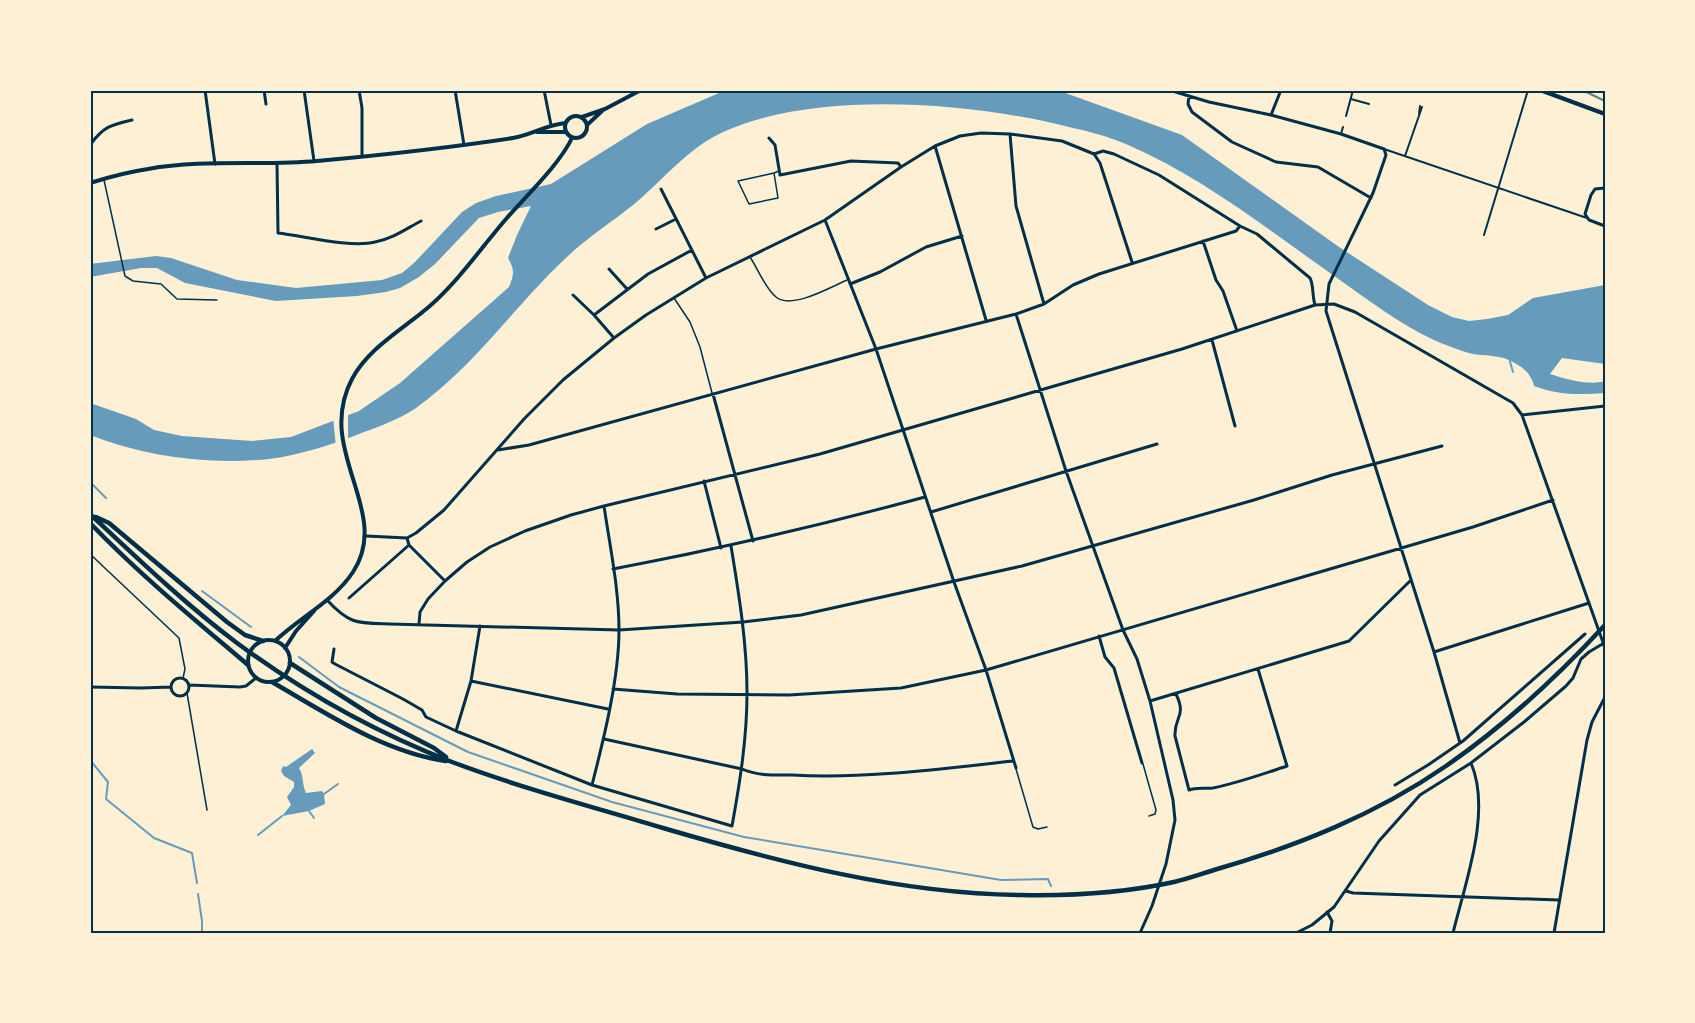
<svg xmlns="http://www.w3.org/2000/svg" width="1695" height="1023" viewBox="0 0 1695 1023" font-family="Jost,sans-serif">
  <rect width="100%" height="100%" fill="#fdf0d5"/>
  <path fill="#669bbc" d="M726,90H1057L1182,135L1339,247L1428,305L1452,317L1469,321L1487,319L1508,315L1533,298L1605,285V364L1562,358L1550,374C1566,379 1589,386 1605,381V393C1582,395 1556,395 1534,386C1531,374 1524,368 1513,362C1501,355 1487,356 1473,354C1460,351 1446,345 1434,340C1400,324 1368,300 1337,278C1270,231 1204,178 1128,145C1108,136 1086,131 1065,126C968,102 815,90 723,132C688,148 662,181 633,205C612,222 588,237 568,256C516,304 475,366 416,408C401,418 381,426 364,432C334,444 301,455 269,459C210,465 145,457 90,435V403L136,419L154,430L182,436L252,441L291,437L359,411L400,383L509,287C514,275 515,270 508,258L517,235L531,206L498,212L479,218L435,264L419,277L400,288L386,292L357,296L276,301L185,283L157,268H141L90,277V264L156,256L171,258L237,280L296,288L382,280L402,273L415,262L462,212L476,203L496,196L551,184L647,124Z
    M312,749L315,753L299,768C304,776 302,785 306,793L322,791L324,794L325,804L309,811L282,816L291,805L287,797L294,787V782L284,776L281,771L283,766L286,767Z"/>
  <path fill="#fdf0d5" d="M348,412V442L336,447L333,417Z"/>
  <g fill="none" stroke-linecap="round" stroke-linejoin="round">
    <path stroke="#669bbc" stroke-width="2" d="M1509,358L1513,372
      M90,482L106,498
      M202,591L251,627
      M299,657L339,687L468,752L612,802L744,837L1001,880L1048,879L1051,886
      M90,760L108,782L106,799L154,838L192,853L197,883
      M324,794L338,784
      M309,811L314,818
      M258,835L282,816
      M198,894L202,921V933"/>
    <path stroke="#003049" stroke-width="1.5" d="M774,173L778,198L749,204L738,181L774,173L779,171
      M104,180L125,276L133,281L161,284L177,299L217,300
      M750,257C758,269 765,288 776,297C791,310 831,287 847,280
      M674,298L690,322L700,347L712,393
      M90,554L179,638L185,669L183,678
      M187,693L207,810
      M1143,764L1156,810L1155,814L1149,816
      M1016,769L1033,827L1038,829L1047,827"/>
    <path stroke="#003049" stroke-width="2" d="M1351,99L1369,104
      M1419,114L1420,106
      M1346,116L1353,90
      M1341,134L1343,127
      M1384,149L1587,218
      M1405,156L1422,107
      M1484,235L1528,90"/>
    <path stroke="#003049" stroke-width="3" d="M205,90L215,164
      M264,90L266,104
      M304,90L314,161
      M359,90L362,108V156
      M455,90L464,145
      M544,90L551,125
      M1169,90L1209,102L1271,115L1341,134L1384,149L1386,155L1373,193L1329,284L1326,311L1434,652L1460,743
      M1189,96L1188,104L1192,112L1232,142L1276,162L1318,167L1371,198
      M1271,115L1281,90
      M1010,134L1016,206L1044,304
      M769,138L775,145L780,175L851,161L898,163L901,167
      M90,145C103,127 110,125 132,120
      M935,146L986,320
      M1094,154L1103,151L1114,154L1159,175L1240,226L1257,234L1310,278C1314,286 1312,296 1315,305
      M277,163L278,233C304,236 350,248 375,242C392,239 406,229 421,221
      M1605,188L1595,189L1591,195L1585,214L1589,220L1605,226
      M661,189L706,278
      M825,220L876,349L954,582L986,670L1016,768
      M656,229L676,219
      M1203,241L1216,280L1223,291L1237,331
      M609,269L627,289
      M850,284L880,272L926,247L962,236
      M573,295L594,315
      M1016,314L1066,471L1123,630L1137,659L1150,701L1173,800L1175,820L1166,864L1152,906L1140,933
      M614,338L594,315L648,274L692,250
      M1212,340L1235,426
      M713,394L753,541
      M1522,415L1605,406
      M498,450L529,445L876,349L1016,314L1044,304L1073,285L1099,274L1236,231L1240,226
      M704,481L721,548
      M931,512L1157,444
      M366,536L407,538L416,533L444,510L524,419L563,380L614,338L646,315L706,278L825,220L901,167L935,146L960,136L981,133L1010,134L1062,141L1094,154L1100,163L1132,262
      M407,538L409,545L445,581
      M613,569C719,549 822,525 925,497
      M349,598L409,545
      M327,600C350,625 358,623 390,624L619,630L743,622L801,615L1022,566L1254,500L1332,475L1442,446
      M419,624L420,612L428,599L445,581L467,562L490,547L525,531L571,515L604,506L820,454L1182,349L1315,305L1334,304L1355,312L1513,403L1522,415L1605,648
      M1099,636L1105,657L1114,668L1142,763
      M334,649L332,662L335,664L403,699L422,710L426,717L456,731L592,785L732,826C740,782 747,738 747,693C747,643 739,595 731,546
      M1434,652L1589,603
      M171 687a9 9 0 1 1 18 0a9 9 0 1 1-18 0Z
      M471,681L608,709
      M189,685L240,687L246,686L256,678
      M90,687L141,688L171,687
      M613,689L677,694L789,695L901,688L986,670L1473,527L1553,500
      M1176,694C1187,717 1174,716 1175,736L1189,790C1197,787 1204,789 1213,788C1238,783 1263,774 1287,766L1258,669
      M1150,701L1349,641L1410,581
      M456,731L471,681L480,626
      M604,739L742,769C758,776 775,775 792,775C866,779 939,769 1013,761
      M592,785C604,738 619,678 619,630C619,589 610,547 604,506
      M1395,785L1428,765L1463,741L1585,634
      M1346,891L1353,893L1559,900
      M1327,912L1332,921L1330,933
      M1296,933L1312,925L1334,907L1379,841L1420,795L1471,763L1524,722L1566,686L1573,678L1581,659L1589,652L1604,643
      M1453,933C1465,883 1492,812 1471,763
      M1554,933L1587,740L1592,722L1605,697"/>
    <path stroke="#003049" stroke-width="4" d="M1540,90L1605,114
      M565 127a11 11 0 1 1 22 0a11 11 0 1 1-22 0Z
      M582,117L605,109L641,90
      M587,125L602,111
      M537,132H565
      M90,183C109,177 128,172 148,169C204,159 261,166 317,161C382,155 448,148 513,138C531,135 546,125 565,123
      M248 661a21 21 0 1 1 42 0a21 21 0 1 1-42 0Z
      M275,641C300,617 334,601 353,572C393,511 314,451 352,379C369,347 405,328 431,305C460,279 481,248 506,219C526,196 559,165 572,138
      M285,648L296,631L314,611"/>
    <path stroke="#003049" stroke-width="4.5" d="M90,514C137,558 185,604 237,643C302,691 377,733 452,762C521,788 593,807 663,828C779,862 900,894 1021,895C1072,896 1124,893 1174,882C1187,879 1201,874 1214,870C1297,846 1375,815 1446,766C1504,726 1557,677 1605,625
      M96,517L109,523L227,622L245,635L263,641
      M90,523C139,574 194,619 248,665
      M290,663L376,718L434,748L446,757
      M272,682C326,713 383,752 446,761"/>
    <path stroke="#657d81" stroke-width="2" d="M1582,90L1605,101"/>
  </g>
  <rect width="1695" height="1023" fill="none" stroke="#fdf0d5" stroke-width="183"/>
  <rect x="92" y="92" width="1512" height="840" fill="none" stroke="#003049" stroke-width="2"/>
</svg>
